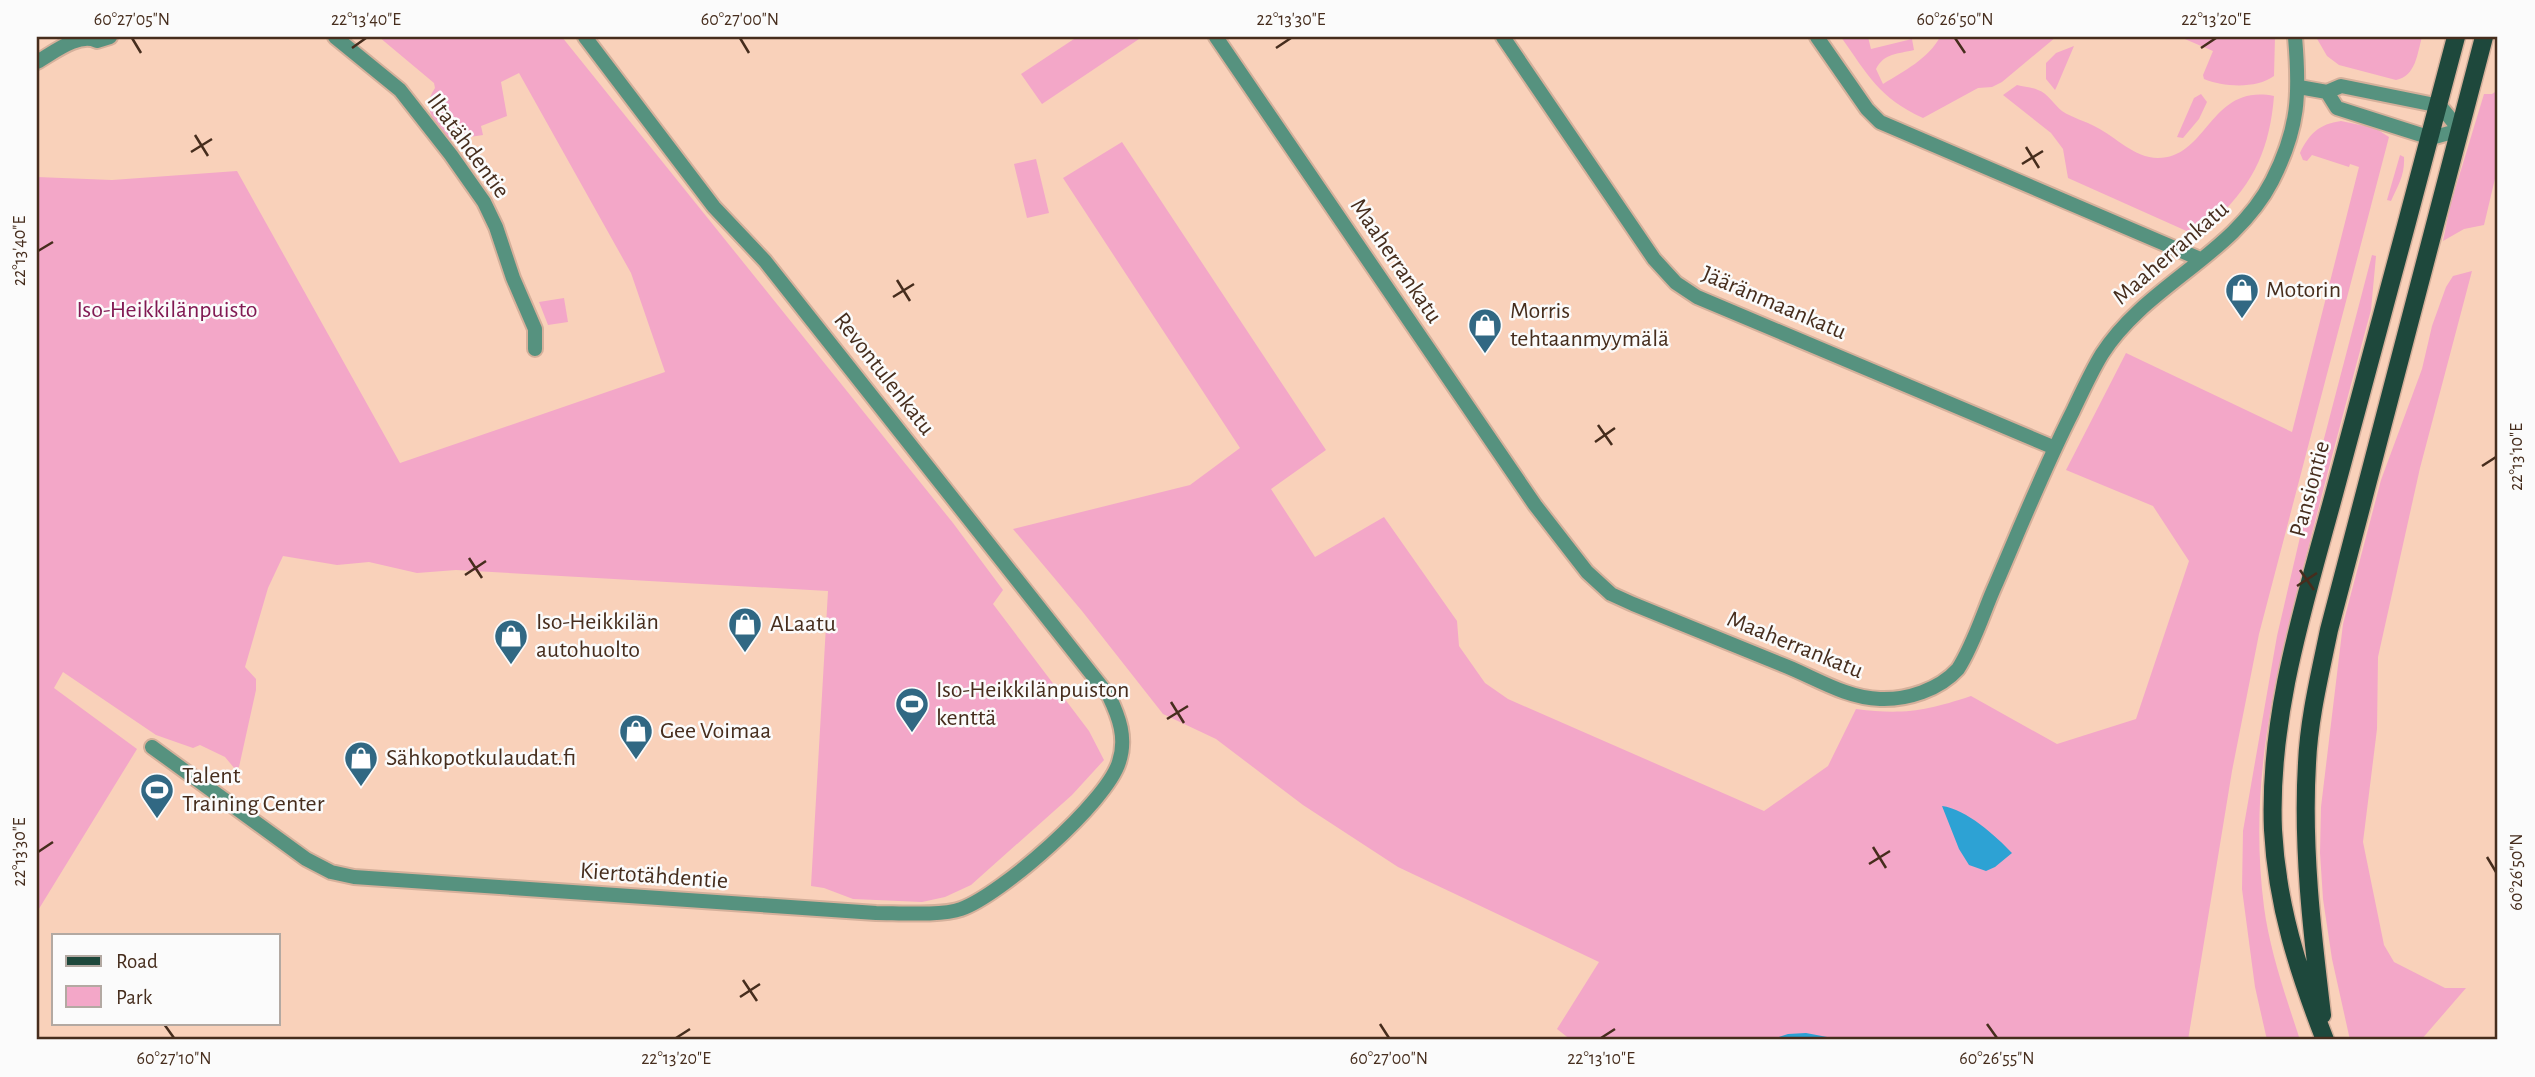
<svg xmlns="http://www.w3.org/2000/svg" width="2535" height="1077" viewBox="0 0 2535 1077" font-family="'Alegreya Sans',sans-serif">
  <rect width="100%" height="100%" fill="#f9d1ba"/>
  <path fill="#f3a7c8" d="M379,37H562L953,523L1003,590L993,604L1089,731L1104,760L1072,795L971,885L945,897L922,902L853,899L824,888L811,886L828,591L456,570L417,573L369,562L337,565L283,556L268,588L245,667L256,679V690L239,767L235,769L225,757L200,745L193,748L156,735L63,672L54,688L137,749L37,912V177L112,180L237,171L400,463L665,372L631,273L519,73L501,82L507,116L481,126L483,135L450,140C436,124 420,109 435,88L434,83Z
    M1077,37H1142L1042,104L1021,74Z
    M1841,37H1868L1871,49L1912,39L1914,50C1898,54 1884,53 1876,69L1883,84C1904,71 1928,59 1940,37H2056L2002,82L1992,87L1978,88L1923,118C1879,98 1868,75 1841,37Z
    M2180,37H2243L2253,39L2254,37H2275L2274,76C2256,89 2224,87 2204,79L2203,75L2213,51Z
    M2316,37L2392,39L2393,37H2422C2417,54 2416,76 2396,80L2339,65L2327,56Z
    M2074,46L2057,86L2055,90L2046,79V63L2056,53Z
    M2017,85C2024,87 2032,87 2038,90C2048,93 2054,105 2062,111C2072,118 2086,121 2096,127C2116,137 2134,158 2158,158C2208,158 2210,83 2274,96C2270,146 2255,182 2218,217C2209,226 2204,232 2191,233L2068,178L2063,149L2051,133L2003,95Z
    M2498,90V166L2484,225L2464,229L2443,241L2450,206L2484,94H2492Z
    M2201,94L2207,102L2199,119L2183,138L2177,137L2194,98Z
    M2341,121L2375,128L2389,137L2259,634L2232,771L2188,1040H1571L1557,1029L1599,962L1398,867L1303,805L1216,739L1163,714L1082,611L1013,529L1190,485L1240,448L1063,178L1122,142L1326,450L1271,489L1315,557L1384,517L1457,621L1459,646L1485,683L1508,699L1764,811L1828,766L1856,709C1903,715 1926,711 1971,696L2057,744L2136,719L2189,561L2153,506L2066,470L2126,353L2292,432L2359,167L2350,164L2349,167L2312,155L2307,161L2303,160L2300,153C2309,134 2319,124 2341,121Z
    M2400,155L2404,157C2405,175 2398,185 2391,201L2387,200Z
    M1036,159L1049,213L1027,218L1014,164Z
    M2372,255L2376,256L2371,310C2349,392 2327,474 2306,557C2275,676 2248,782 2264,907C2270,952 2286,997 2300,1040H2267L2255,987L2242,889L2243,831L2277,636L2314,477Z
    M2472,271L2420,468L2378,657L2377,729L2363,842L2384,945L2394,962L2445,988H2466L2421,1040H2350L2332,959L2323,899L2320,853L2321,807L2343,624L2381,480L2422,369L2432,326L2446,287L2453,276Z
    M564,298L568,322L548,325L539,302Z"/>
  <path fill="#2da2d4" d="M1942,806C1966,809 1996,836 2012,853L1995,867L1986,871L1969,865L1959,849Z
    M1806,1033L1843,1040H1770L1788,1034Z"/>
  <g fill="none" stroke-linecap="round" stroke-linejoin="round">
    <g stroke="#d5b09b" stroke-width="18">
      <path id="minor" d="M335,37L400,90L451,155L484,202L496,227L513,278L535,329V349
        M1216,37L1535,505L1587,572L1611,594L1633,604C1684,625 1736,646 1788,667C1817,679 1847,698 1880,699C1907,700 1939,690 1958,669C1974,644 1983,613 1995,586C2020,528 2044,468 2073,411C2082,392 2091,372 2102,354C2146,285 2234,255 2272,181C2299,128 2300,94 2295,37
        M1503,37L1654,259L1676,283L1697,297L2055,448
        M1817,37L1867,109L1880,122L2200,259
        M37,62C53,53 79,32 97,41L110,37
        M2299,87L2327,92L2341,86L2440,106L2460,130L2431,138L2337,108L2327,92
        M152,747L306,859L331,872L354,877L876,913C898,913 942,916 961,909C1001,895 1107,802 1119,762C1127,738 1119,717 1109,696L765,261L714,207L585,37"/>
    </g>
    <g stroke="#d5b09b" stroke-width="21">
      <path id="primary" d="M2322,1015C2312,932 2302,846 2307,763C2309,718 2320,674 2329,630L2484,37
        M2325,1040C2298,971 2277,905 2273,830C2268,712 2307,596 2337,483C2377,334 2417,186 2456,37"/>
    </g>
    <use href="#minor" stroke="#56927f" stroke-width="14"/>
    <use href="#primary" stroke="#1e483c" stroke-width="18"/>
  </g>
  <path fill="none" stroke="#462d1d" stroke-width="2.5" d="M132,38L141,53M740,38L749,53M1955,38L1965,53M352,48L366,38M1276,48L1291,38M2201,48L2216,38M195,135L208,156M2026,147L2039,168M191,152L212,139M2022,164L2043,151M38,251L53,242M897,280L910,301M893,297L914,284M1598,425L1612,445M1595,442L1615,428M2482,466L2496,457M469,558L482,578M2300,570L2314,590M465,575L486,561M2297,586L2317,573M1171,702L1184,723M1167,719L1188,706M1873,847L1886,868M38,852L53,842M2487,857L2496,872M1869,864L1890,851M743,980L757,1001M740,997L760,984M164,1024L174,1038M1380,1024L1389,1038M1987,1024L1997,1038M676,1038L690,1029M1601,1038L1615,1029"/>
  <defs>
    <g id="shop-pin" transform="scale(1.75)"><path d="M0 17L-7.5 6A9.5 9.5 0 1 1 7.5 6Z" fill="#316883" stroke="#fbfbfb"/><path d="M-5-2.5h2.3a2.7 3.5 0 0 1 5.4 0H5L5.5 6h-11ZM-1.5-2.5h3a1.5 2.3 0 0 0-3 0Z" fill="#fff"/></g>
    <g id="stadium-pin" transform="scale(1.75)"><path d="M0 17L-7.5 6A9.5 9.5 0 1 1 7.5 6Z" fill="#316883" stroke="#fbfbfb"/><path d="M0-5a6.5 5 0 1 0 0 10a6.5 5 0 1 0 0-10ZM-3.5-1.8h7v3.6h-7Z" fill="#fff"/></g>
  </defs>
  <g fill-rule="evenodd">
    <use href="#shop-pin" x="2242" y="290"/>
    <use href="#shop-pin" x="1485" y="325"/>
    <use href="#shop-pin" x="745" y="624"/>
    <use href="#shop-pin" x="511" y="636"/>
    <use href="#stadium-pin" x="912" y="704"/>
    <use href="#shop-pin" x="636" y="731"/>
    <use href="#shop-pin" x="361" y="758"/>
    <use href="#stadium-pin" x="157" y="790"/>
  </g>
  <g text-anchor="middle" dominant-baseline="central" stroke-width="5" stroke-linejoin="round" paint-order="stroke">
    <g font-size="24" fill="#462d1d" stroke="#fbfbfb">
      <text transform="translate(468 146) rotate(54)">Iltatähdentie</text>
      <text transform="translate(2171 253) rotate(-41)">Maaherrankatu</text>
      <text transform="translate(1396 261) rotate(56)">Maaherrankatu</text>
      <text transform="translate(1774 303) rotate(23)">Jääränmaankatu</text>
      <text transform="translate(884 374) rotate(52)">Revontulenkatu</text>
      <text transform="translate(2310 489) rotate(-75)">Pansiontie</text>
      <text transform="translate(1795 645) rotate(22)">Maaherrankatu</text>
      <text transform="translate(654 876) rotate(4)">Kiertotähdentie</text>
    </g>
    <g font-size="24" fill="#462d1d" stroke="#fbfbfb" text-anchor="start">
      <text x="2266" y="290">Motorin</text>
      <text x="1510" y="311">Morris<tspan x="1510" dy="28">tehtaanmyymälä</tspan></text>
      <text x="536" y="622">Iso-Heikkilän<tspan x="536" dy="28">autohuolto</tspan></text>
      <text x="770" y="624">ALaatu</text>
      <text x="936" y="690">Iso-Heikkilänpuiston<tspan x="936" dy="28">kenttä</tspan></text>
      <text x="660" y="731">Gee Voimaa</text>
      <text x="386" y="758">Sähkopotkulaudat.fi</text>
      <text x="182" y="776">Talent<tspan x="182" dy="28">Training Center</tspan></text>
    </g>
    <g font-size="24" fill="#811a53" stroke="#fbfbfb">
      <text x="167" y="310">Iso-Heikkilänpuisto</text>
    </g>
  </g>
  <rect width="2535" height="1077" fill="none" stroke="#fbfbfb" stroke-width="77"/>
  <rect x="52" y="934" width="228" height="91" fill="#fbfbfb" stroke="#b3a9a2" stroke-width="2"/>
  <rect x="66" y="956" width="35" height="10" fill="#1e483c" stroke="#b3a9a2" stroke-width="2"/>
  <text x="116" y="968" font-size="21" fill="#462d1d">Road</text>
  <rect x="66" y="986" width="35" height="21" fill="#f3a7c8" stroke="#b3a9a2" stroke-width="2"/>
  <text x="116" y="1004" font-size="21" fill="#462d1d">Park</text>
  <rect x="38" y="38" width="2458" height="1000" fill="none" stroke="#462d1d" stroke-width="2.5"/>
  <g font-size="18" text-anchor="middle" fill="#462d1d">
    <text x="132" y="25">60°27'05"N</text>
    <text x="366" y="25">22°13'40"E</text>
    <text x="740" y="25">60°27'00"N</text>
    <text x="1291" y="25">22°13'30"E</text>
    <text x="1955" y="25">60°26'50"N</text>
    <text x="2216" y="25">22°13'20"E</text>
    <text transform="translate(19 251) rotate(-90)" y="6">22°13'40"E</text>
    <text transform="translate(2516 457) rotate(-90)" y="6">22°13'10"E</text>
    <text transform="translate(19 852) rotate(-90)" y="6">22°13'30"E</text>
    <text transform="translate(2516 872) rotate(-90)" y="6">60°26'50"N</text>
    <text x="174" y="1064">60°27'10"N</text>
    <text x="676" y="1064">22°13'20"E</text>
    <text x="1389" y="1064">60°27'00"N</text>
    <text x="1601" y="1064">22°13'10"E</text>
    <text x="1997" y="1064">60°26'55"N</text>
  </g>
</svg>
